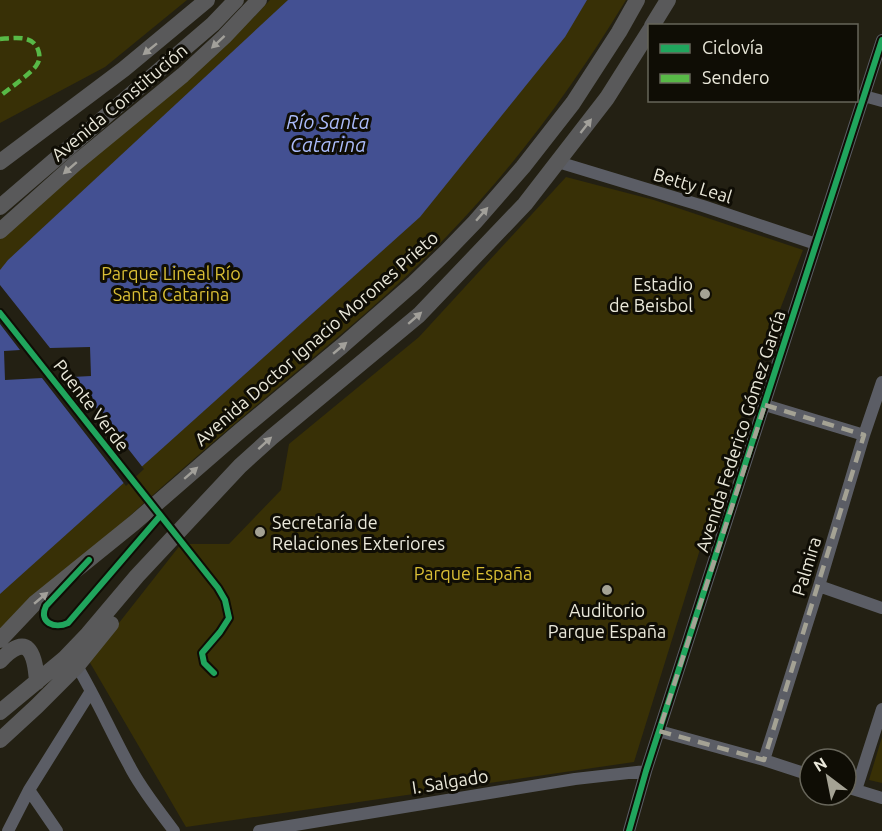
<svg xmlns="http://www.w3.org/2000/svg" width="882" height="831" viewBox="0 0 882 831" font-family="Ubuntu,sans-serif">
  <rect width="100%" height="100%" fill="#232013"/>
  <path fill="#383006" d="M0,0H187L105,67L0,123Z
    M270,0H626C575,84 516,165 448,235C385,301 313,357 244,416C160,487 77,562 0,640V238L253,18Z
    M566,177L654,200L803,250L752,382L634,762L186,827L89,661L181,544H229L281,490L289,444L419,337Z
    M882,737V783L869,780Z"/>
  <path fill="#435092" d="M288,0H587L565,37L420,217L0,594V270L8,260Z"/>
  <path fill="#232013" d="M0,285L50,348L90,347L91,376L72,377L144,469L126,486L42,378L5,380L4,351L20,350L0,324Z"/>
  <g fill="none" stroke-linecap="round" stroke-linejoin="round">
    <path stroke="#5b5d65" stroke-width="12" d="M864,96L882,101
      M558,162L703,206L816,244
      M765,405L864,435
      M819,586L882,608
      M77,666C96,698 111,732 129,765C141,789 158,809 174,831
      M659,731L764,760L810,775
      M764,760L819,586L864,435L882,382
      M846,787L882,798
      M29,790L57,831
      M856,790L882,709
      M8,831L29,790L91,691
      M259,831L575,779L646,771
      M629,831L646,771L882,40"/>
    <path stroke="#59595a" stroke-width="16" d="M652,26L668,0
      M0,162L124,69L207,0
      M0,207L213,24L236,0
      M0,231L76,163L183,75L224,37L259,0
      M0,640L35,603L134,523L240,431L342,346L414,283L445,253L475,222L523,167L573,103L619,32L637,0
      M0,661C28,631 35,653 37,682
      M0,712L64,659L88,634L137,576L240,466L272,437L419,315L525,204L607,98L650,30
      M0,740L37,706L77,666L111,624"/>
    <path stroke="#58b947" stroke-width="4.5" stroke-dasharray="9 4.5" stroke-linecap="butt" d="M0,39C15,38 35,34 39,53C40,58 39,62 36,66C29,75 9,89 0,96"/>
    <g stroke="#0f0d05" stroke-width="10">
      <path id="cycleway" d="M0,313L218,588L225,600L229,618L220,632L202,653L204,663L214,673
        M89,560L46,606C38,623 55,629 68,623L160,516
        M629,831L646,771L882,40"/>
    </g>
    <use href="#cycleway" stroke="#20a55d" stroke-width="6"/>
  </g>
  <defs><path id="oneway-solid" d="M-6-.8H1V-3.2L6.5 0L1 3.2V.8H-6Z" transform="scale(1.5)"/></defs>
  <g fill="#a2a09a">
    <use href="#oneway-solid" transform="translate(218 42) rotate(137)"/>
    <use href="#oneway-solid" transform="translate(150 49) rotate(141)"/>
    <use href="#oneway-solid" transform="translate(586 126) rotate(-52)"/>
    <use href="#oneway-solid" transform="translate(70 168) rotate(139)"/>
    <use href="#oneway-solid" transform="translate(482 214) rotate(-49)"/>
    <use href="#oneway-solid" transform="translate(415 318) rotate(-41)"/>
    <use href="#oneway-solid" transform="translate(340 348) rotate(-40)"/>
    <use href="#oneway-solid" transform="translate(265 443) rotate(-42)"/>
    <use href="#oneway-solid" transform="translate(191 473) rotate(-41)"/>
    <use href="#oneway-solid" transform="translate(41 598) rotate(-40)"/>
  </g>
  <path fill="none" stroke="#a4a294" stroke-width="4.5" stroke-dasharray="12 8" stroke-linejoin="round" d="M765,405L864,435L764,760L659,731Z"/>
  <g fill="#a4a294" stroke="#0f0d05" stroke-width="2">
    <circle cx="705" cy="294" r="6"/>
    <circle cx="260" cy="532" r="6"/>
    <circle cx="607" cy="590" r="6"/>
  </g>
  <g text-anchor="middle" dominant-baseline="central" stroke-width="6" stroke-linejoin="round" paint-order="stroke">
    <g font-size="18" fill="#eae8da" stroke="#0f0d05">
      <text transform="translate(119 102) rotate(-40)">Avenida Constitución</text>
      <text transform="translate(693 185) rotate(17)">Betty Leal</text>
      <text transform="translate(316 338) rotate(-41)">Avenida Doctor Ignacio Morones Prieto</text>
      <text transform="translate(92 405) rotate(52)">Puente Verde</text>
      <text transform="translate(740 431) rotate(-72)">Avenida Federico Gómez García</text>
      <text transform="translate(806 566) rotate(-73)">Palmira</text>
      <text transform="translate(450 781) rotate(-9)">I. Salgado</text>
    </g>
    <g font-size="18" fill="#d9be35" stroke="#0f0d05">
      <text x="171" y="273">Parque Lineal Río<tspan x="171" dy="21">Santa Catarina</tspan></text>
      <text x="473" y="573">Parque España</text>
    </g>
    <g font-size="18" fill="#eae8da" stroke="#0f0d05" text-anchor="end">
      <text x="693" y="284">Estadio<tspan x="693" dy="21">de Beisbol</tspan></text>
      <text x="272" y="522" text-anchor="start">Secretaría de<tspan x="272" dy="21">Relaciones Exteriores</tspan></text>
      <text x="607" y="610" text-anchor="middle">Auditorio<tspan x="607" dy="21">Parque España</tspan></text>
    </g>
    <g font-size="20" font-style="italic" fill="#abbbf9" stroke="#0f0d05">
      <text x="328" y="121">Río Santa<tspan x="328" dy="23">Catarina</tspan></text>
    </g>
  </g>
  <rect x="648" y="24" width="210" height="78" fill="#0f0d05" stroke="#67655a" stroke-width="1.5"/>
  <rect x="660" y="44" width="30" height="9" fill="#20a55d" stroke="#67655a" stroke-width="1.5"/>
  <text x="702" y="54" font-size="18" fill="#eae8da">Ciclovía</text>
  <rect x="660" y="74" width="30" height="9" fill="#58b947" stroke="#67655a" stroke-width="1.5"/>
  <text x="702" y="84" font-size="18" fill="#eae8da">Sendero</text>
  <g transform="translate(828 777) rotate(328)"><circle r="28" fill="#0f0d05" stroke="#67655a" stroke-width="1.5"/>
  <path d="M0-4.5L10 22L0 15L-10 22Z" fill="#a4a294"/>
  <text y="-9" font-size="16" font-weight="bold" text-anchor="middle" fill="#eae8da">N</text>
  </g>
</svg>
